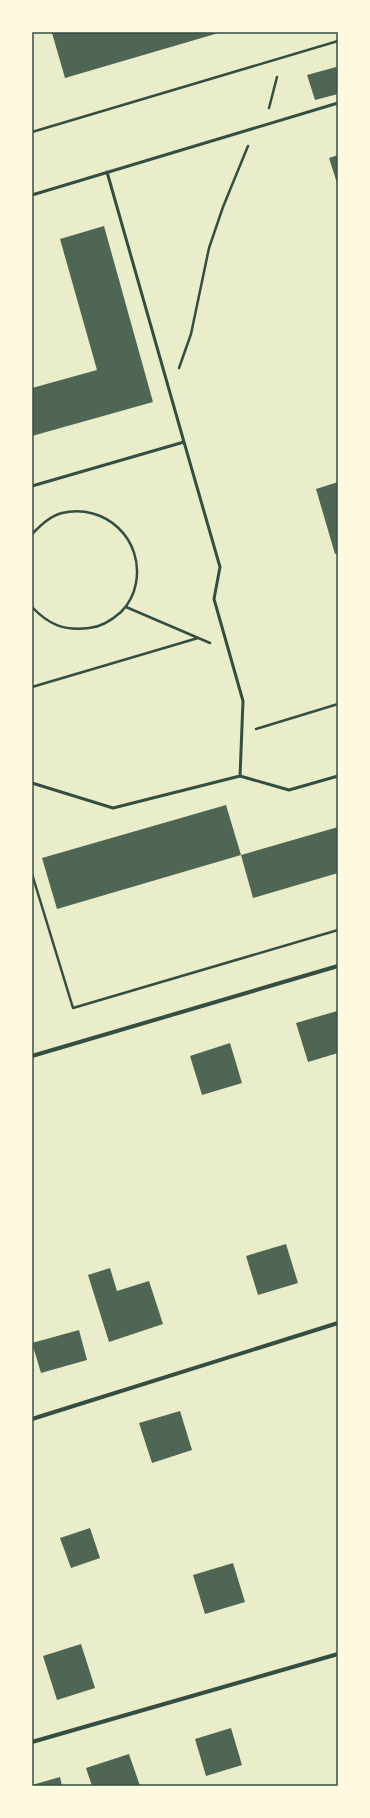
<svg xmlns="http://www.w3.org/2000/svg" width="370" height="1818" viewBox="0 0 370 1818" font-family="Roboto,sans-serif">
  <rect width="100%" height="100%" fill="#e9edc9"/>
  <path fill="#4f6655" d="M55,32H222L65,78L52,33Z
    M336,67L338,75V94L315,100L307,75Z
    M338,155V186L329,158Z
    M104,226L153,402L32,436V388L97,370L60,239Z
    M338,482V553L335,554L316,489Z
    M226,805L241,855L57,909L42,858Z
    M338,827V873L253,898L241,855Z
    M337,1011L338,1053L308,1062L296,1023Z
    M230,1043L242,1083L202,1095L190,1056Z
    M286,1244L298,1283L258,1295L246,1256Z
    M110,1268L117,1291L149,1281L163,1324L109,1342L88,1275Z
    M79,1330L87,1360L41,1373L32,1343Z
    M180,1411L192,1450L152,1463L139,1423Z
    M90,1528L100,1558L71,1568L60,1538Z
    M233,1563L245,1602L205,1614L193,1575Z
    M81,1644L95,1688L57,1700L43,1656Z
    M231,1728L242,1765L206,1776L195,1739Z
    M129,1754L140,1786H92L86,1768Z
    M60,1777L62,1786H32V1785Z"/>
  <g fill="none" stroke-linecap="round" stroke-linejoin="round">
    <path stroke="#344e41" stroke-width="2.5" d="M269,108L277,77
      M32,132L338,41
      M179,368L191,334L209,248L223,207L248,146
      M32,534C41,525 50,516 62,513C105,503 144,539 136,583C134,594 129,604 121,612C112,620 101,627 89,628C64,631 49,625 32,607
      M126,607L210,643
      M32,687L198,638
      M256,729L338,704
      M32,874L73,1008L338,930"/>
    <path stroke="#344e41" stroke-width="3" d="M32,195L338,103
      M184,442L220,567L214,599L243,701L240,776
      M32,486L184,442L107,172
      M32,783L113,808L240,776L289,790L338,776"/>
    <path stroke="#344e41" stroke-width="4" d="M32,1056L338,966
      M32,1419L338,1323
      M32,1742L338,1654"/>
  </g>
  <rect width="370" height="1818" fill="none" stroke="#fefae0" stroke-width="66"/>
  <rect x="33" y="33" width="304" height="1752" fill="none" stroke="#344e41" stroke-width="1.5"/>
</svg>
